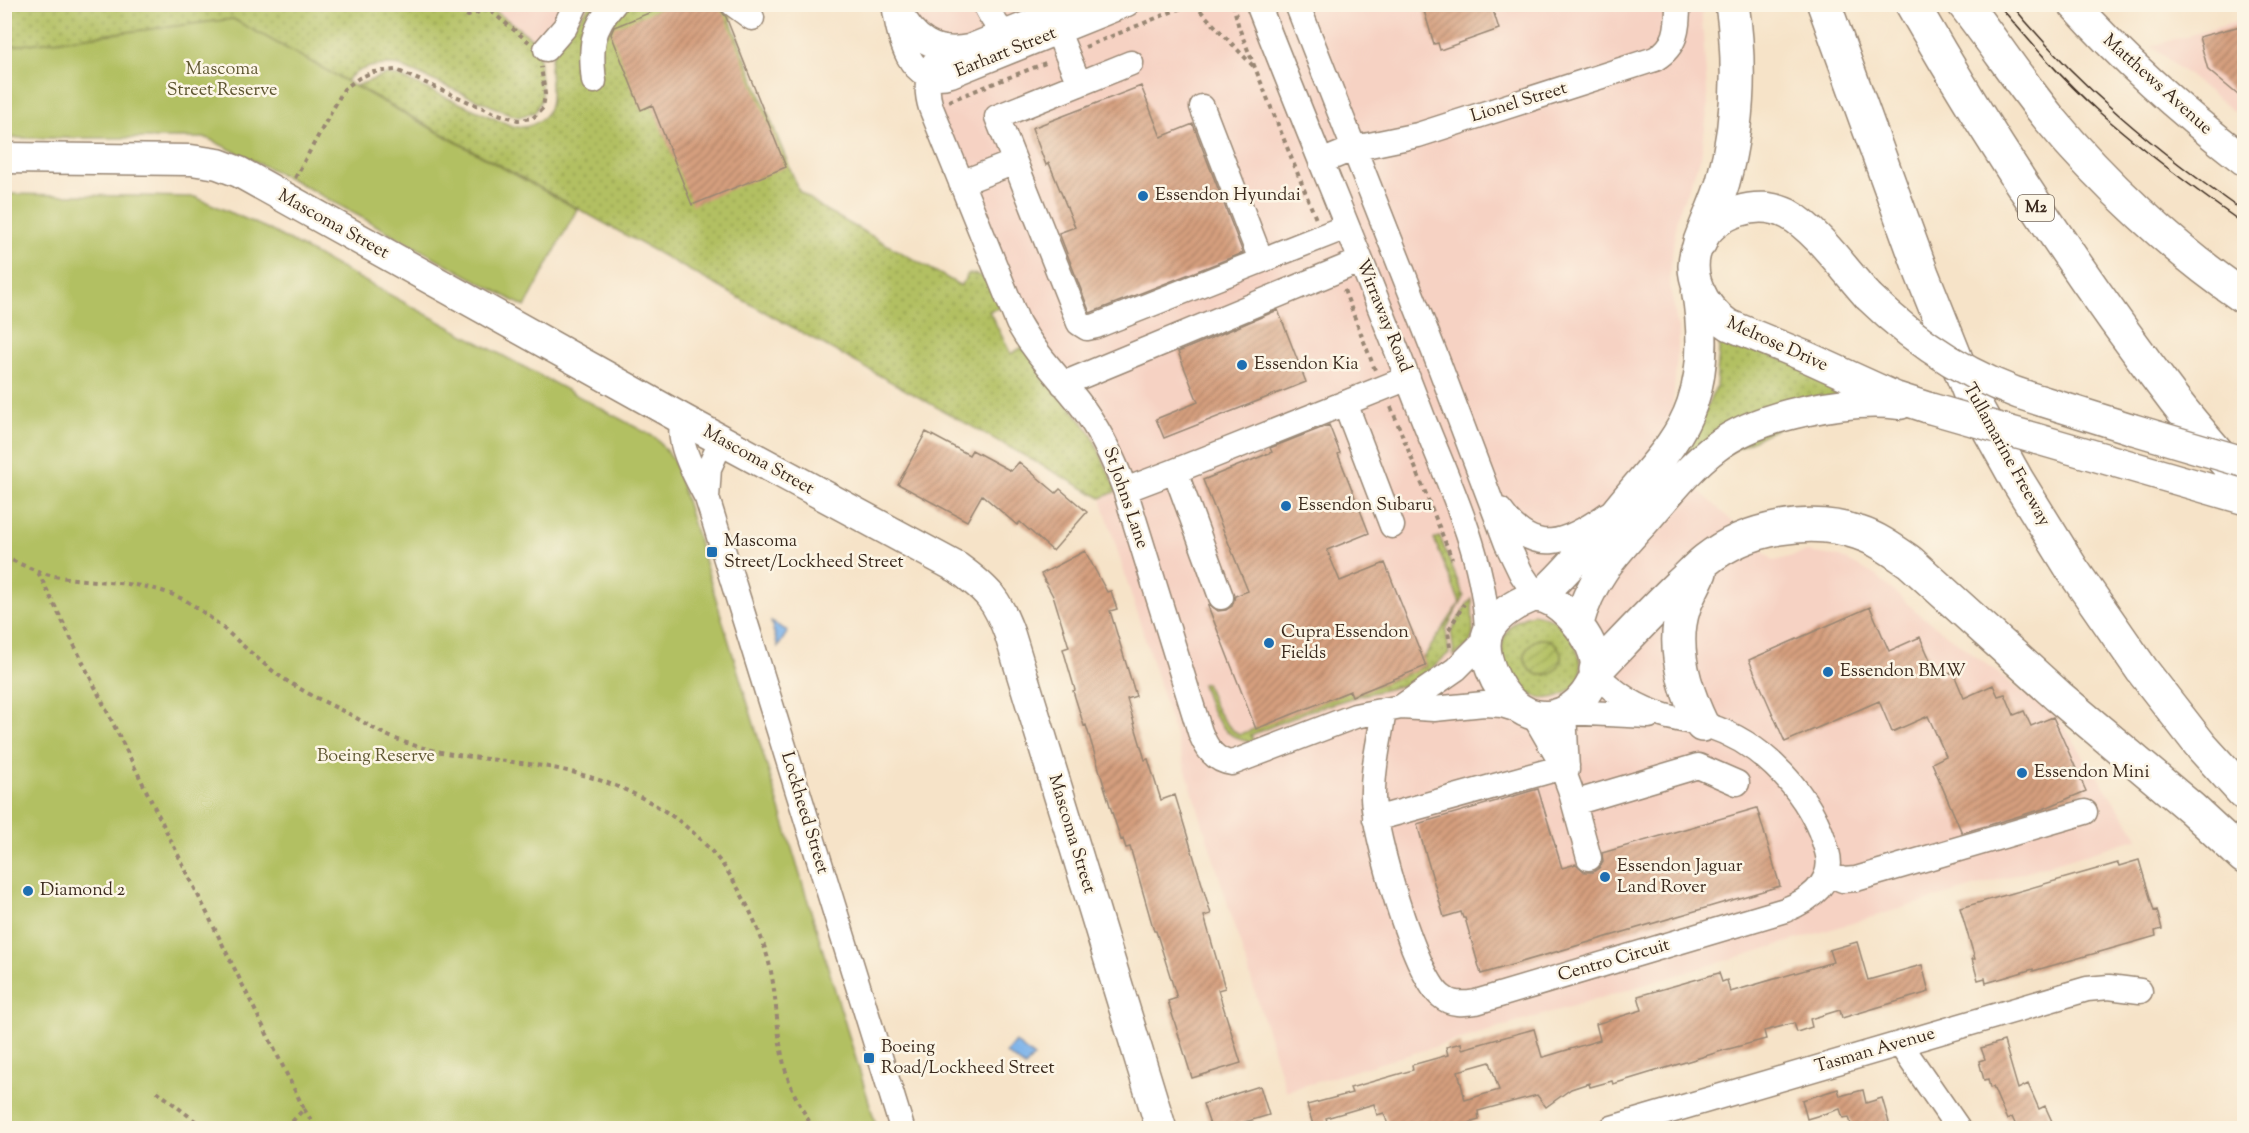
<svg xmlns="http://www.w3.org/2000/svg" width="2249" height="1133" viewBox="0 0 2249 1133" font-family="'Sorts Mill Goudy',serif">
  <defs>
    <pattern id="grass-dots" width="8" height="8" patternUnits="userSpaceOnUse" patternTransform="scale(1.5)"><rect width="8" height="8" fill="#b2c062"/><path d="M2 2h.1M6 6h.1" fill="none" stroke="#929c50" stroke-width="1.8" stroke-linecap="round"/></pattern>
    <pattern id="garden-furrows" width="10" height="10" patternUnits="userSpaceOnUse" patternTransform="scale(1.5)"><rect width="10" height="10" fill="#b2c062"/><path d="M-1 1l2-2M0 10L10 0M9 11l2-2" fill="none" stroke="#929c50"/></pattern>
    <pattern id="building-hatch" width="6" height="6" patternUnits="userSpaceOnUse" patternTransform="scale(1.5)"><rect width="6" height="6" fill="#d59f7e"/><path d="M-1 1l2-2M0 6l6-6M5 7l2-2" fill="none" stroke="#ae8267"/></pattern>
  </defs>
  <rect width="100%" height="100%" fill="#fcf5e5"/>
  <filter id="ink" filterUnits="userSpaceOnUse"><feTurbulence type="fractalNoise" baseFrequency=".0167" numOctaves="2"/><feDisplacementMap in="SourceGraphic" scale="12" xChannelSelector="R" yChannelSelector="G"/><feConvolveMatrix kernelMatrix="1 2 1 2 8 2 1 2 1" color-interpolation-filters="sRGB"/></filter>
  <filter id="wash" filterUnits="userSpaceOnUse"><feTurbulence type="fractalNoise" baseFrequency=".008" numOctaves="4" result="noise"/><feDisplacementMap in="SourceGraphic" scale="24" xChannelSelector="R" yChannelSelector="G"/><feGaussianBlur stdDeviation="1.35" result="paint"/><feColorMatrix in="noise" values="0 0 0 0 0 0 0 0 0 0 0 0 0 0 0 0 0 1.4 0 .05"/><feComposite in="paint" operator="in"/></filter>
  <g filter="url(#wash)">
    <rect width="100%" height="100%" fill="#f6e3c8"/>
    <path fill="#f6d2c3" d="M487,5H590L552,55Z
      M911,5H1701L1708,106L1701,157L1677,216L1669,280L1679,335L1672,412L1653,447L1774,561L1807,552L1840,557L1875,575L1918,613L2058,718L2139,838L1286,1091L1101,498L1116,491L1056,391L916,85Z
      M2244,20V119L2151,46Z"/>
    <path fill="url(#grass-dots)" stroke="#767540" stroke-width="1.5" fill-rule="evenodd" d="M455,4L466,13L487,5L538,43L542,98L535,112L518,117L510,114L400,66C381,63 359,66 346,81L233,19L5,47L4,5Z
      M590,5H731V22L799,191L827,211L961,286L968,274C990,273 994,290 1002,307L989,311L1011,354L1023,347L1091,433L1117,491L1101,498L356,86L385,75L397,76L512,126C523,128 530,127 539,121C562,105 544,74 553,54C558,42 581,16 590,5Z
      M1720,339L1787,361L1849,392L1665,485L1677,458L1693,436L1716,387Z
      M1440,537L1464,597L1446,630L1449,653L1424,675L1405,685L1358,696L1308,711L1251,735L1254,742C1222,741 1209,709 1202,684L1206,683C1213,705 1220,721 1239,735L1350,691L1352,696L1426,666L1423,658L1460,603L1434,539Z
      M1472,599L1473,634L1470,643L1454,656L1451,631L1468,603Z
      M1533,614C1542,615 1551,617 1558,623C1575,637 1593,674 1570,690C1518,727 1468,629 1533,614ZM1537,640L1556,645L1561,654V660L1531,671C1521,660 1523,647 1537,640Z"/>
    <path fill="#b2c062" stroke="#767540" stroke-width="1.5" d="M233,19L577,209L525,307L297,182L207,138H5V47Z
      M5,194L195,197L266,228L656,438L674,461L877,1128H5Z"/>
    <path fill="url(#garden-furrows)" stroke="#767540" stroke-width="1.5" d="M1525 657a18 18 0 1 1 36 0a18 18 0 1 1-36 0Z"/>
    <path fill="#7cb2ea" stroke="#5c6e84" stroke-width="1.5" d="M771,622L788,631L778,647Z
      M1015,1042L1034,1057L1025,1067L1006,1053Z"/>
    <g id="blocks">
      <path fill="url(#building-hatch)" fill-rule="evenodd" d="M671,4H716L726,17L786,167L692,205L652,105L641,110L611,34L614,27Z
        M1422,4H1491L1499,29L1440,50L1438,43L1434,44Z
        M2244,25V100L2208,70L2199,37Z
        M1141,86L1161,137L1193,124L1243,253L1090,313L1059,233L1075,227L1049,163L1046,165L1032,128Z
        M1278,310L1306,382L1164,438L1156,419L1198,402L1178,352Z
        M1329,425L1340,453L1338,454L1369,533L1327,550L1340,581L1385,563L1426,666L1352,696L1350,691L1256,729L1208,606L1210,605L1218,611L1226,610L1232,606L1235,596L1248,591L1203,480L1272,452L1270,448Z
        M926,432L969,455L972,450L1011,471L1019,462L1056,493L1060,489L1087,512L1053,551L1020,522L1017,525L982,495L967,521L898,484Z
        M1085,551L1107,592L1111,591L1117,609L1110,611L1136,696L1127,699L1145,760L1148,759L1161,800L1175,795L1211,914L1204,916L1225,988L1218,990L1241,1063L1192,1078L1168,1001L1177,998L1156,931H1154L1130,847L1126,848L1123,839L1121,840L1111,809L1086,725L1084,726L1073,691L1075,690L1063,649L1069,647L1054,598L1041,574Z
        M1870,607L1889,651L1920,637L1938,678L1953,672L1964,698L1993,685L1998,696L2005,694L2014,715L2024,711L2031,726L2053,717L2086,791L2043,809L1962,833L1932,763L1946,756L1928,716L1892,732L1879,701L1785,742L1749,660Z
        M1538,789L1562,868L1576,864L1585,872H1593L1599,868L1603,862L1602,853L1757,808L1780,886L1481,974L1465,918H1463L1461,912L1444,917L1417,824Z
        M2139,860L2154,911L2157,910L2162,929L2155,931L2156,936L2033,971V969L1986,983L1985,978L1978,980L1972,959H1975L1960,908L2118,863L2119,866Z
        M1857,942L1868,980L1922,965L1929,992L1842,1018L1840,1010L1810,1019L1812,1027L1797,1032L1794,1023L1764,1031L1766,1039L1725,1050L1613,1084L1612,1081L1590,1087L1589,1083L1571,1089L1546,1107L1537,1095L1478,1111L1479,1120L1451,1128H1389L1384,1113L1377,1115L1374,1104L1326,1118L1329,1128H1314L1307,1105L1352,1093L1350,1088L1413,1070L1412,1065L1448,1055L1446,1047L1461,1043L1462,1049L1534,1029L1542,1057H1544L1600,1040L1596,1024L1642,1010L1638,996L1719,973L1722,982L1727,980L1730,992L1833,962L1829,950ZM1490,1062L1499,1090L1465,1100L1458,1071Z
        M2004,1041L2018,1089L2028,1084L2039,1109L2045,1106L2055,1128H2017L2012,1117L2007,1120L1993,1087L1990,1088L1988,1079L1984,1080L1979,1061L1985,1059L1981,1048Z
        M1260,1086L1269,1115L1225,1128H1211L1203,1104Z
        M1838,1089L1840,1096L1863,1090L1866,1103L1882,1098L1890,1126L1880,1128H1852L1849,1117L1843,1118L1840,1109L1807,1119L1802,1100Z"/>
    </g>
  </g>
  <g filter="url(#ink)">
    <use href="#blocks" fill-opacity="0" stroke="#988673" stroke-width="1.5"/>
    <g fill="none" stroke-linecap="round" stroke-linejoin="round">
      <g stroke="#988673" stroke-width="27">
        <path id="minor" d="M733,4L752,18
          M894,4C899,35 908,88 951,75L1127,4
          M985,4C991,20 1003,31 1011,46
          M1258,4C1312,142 1370,279 1423,418C1450,487 1486,558 1487,634
          M1297,4L1435,354L1507,544L1521,573L1537,597
          M899,9C915,40 935,54 969,47L1076,4
          M1058,32L1079,84
          M546,49L565,27L576,4
          M953,50C927,56 924,86 931,108L1018,323C1035,353 1056,374 1077,400C1099,428 1113,457 1125,490L1200,732C1206,747 1214,761 1232,763L1355,716L1401,707L1434,709L1484,704L1502,705L1525,712
          M1131,63L997,117L1079,323L1087,328L1096,326L1346,227
          M594,81C590,48 591,29 614,4
          M1202,107L1261,260
          M1321,162L1355,148L1418,135L1655,59C1677,46 1678,28 1678,4
          M961,183L1015,162
          M1063,384L1360,261
          M1345,403L1392,526
          M684,420C673,438 698,481 707,498L902,1128
          M1125,490L1175,471
          M707,498L709,468L722,440
          M1500,510C1534,558 1566,544 1608,514
          M1221,597L1175,471L1408,378
          M1401,707L1456,669L1487,638
          M1384,710C1380,739 1372,768 1373,797C1374,834 1414,974 1441,996C1451,1005 1463,1004 1476,1002L1785,910C1810,900 1836,882 1827,851C1812,795 1764,744 1709,726C1695,722 1679,720 1665,716C1636,708 1617,694 1595,674
          M1564,712L1567,770
          M1566,712L1649,716
          M1533,714L1559,759L1570,789L1589,858
          M1574,803L1698,766L1737,783
          M1375,819L1567,766
          M1828,874L1843,880L1856,879L2085,812
          M1900,1044L1958,1128
          M1612,1128L2087,989L2109,987L2140,991"/>
      </g>
      <g stroke="#988673" stroke-width="33">
        <path id="major" d="M2073,4C2125,62 2183,113 2244,160
          M4,158L191,160L218,164L239,172L684,420L958,568C988,590 997,599 1010,635L1161,1128
          M1868,296C1846,272 1816,229 1788,214C1758,199 1716,212 1700,242C1683,272 1703,308 1729,325L1807,357L1895,397L1929,408
          M2042,401L2132,429
          M2037,439L2244,499
          M1532,597C1546,595 1558,604 1568,614C1582,628 1597,649 1596,670C1595,679 1590,687 1585,694C1567,718 1537,724 1514,704C1497,690 1478,651 1489,630C1496,615 1517,603 1532,597Z
          M1539,597C1573,566 1599,532 1627,498C1651,469 1680,440 1692,404C1705,367 1703,328 1697,291
          M1578,625C1589,582 1613,555 1643,523C1666,497 1688,468 1716,447C1759,414 1847,398 1900,404"/>
      </g>
      <g stroke="#988673" stroke-width="36">
        <path id="highway" d="M1824,4L1922,274L1972,399L2017,480L2072,569L2142,670L2202,747L2244,793
          M1912,4C1991,142 2078,274 2174,400C2196,429 2221,456 2244,484
          M1964,4C1993,41 2019,81 2049,118C2101,181 2176,251 2244,297
          M1700,242C1707,222 1717,202 1723,182C1739,123 1741,65 1732,4
          M1700,572C1695,584 1688,595 1684,607C1671,645 1685,690 1702,725
          M1596,670C1623,642 1650,613 1679,585C1688,577 1697,567 1706,560C1746,528 1810,516 1859,533C1878,539 1894,551 1910,562L2058,696L2191,808L2244,857"/>
      </g>
      <path stroke="#988673" stroke-width="4" stroke-dasharray="4.5 4.5" stroke-linecap="butt" d="M452,4L468,16L488,9L529,42
        M1194,4L1254,67
        M1233,4L1239,28L1316,219
        M1085,47L1191,4
        M949,101L1048,62
        M295,178L344,89L359,78L373,72L396,70L492,112L518,120L533,118L543,108L545,94L541,67
        M1344,290L1375,370
        M1391,407L1452,559
        M4,557C19,563 34,571 50,575C96,585 146,578 188,602C222,623 249,654 281,677C303,692 329,704 353,716C367,724 381,734 396,739C439,756 485,758 529,764C603,774 676,803 722,864C742,890 763,935 770,967C778,1002 776,1041 787,1075C793,1094 803,1111 813,1128
        M38,572L304,1109L286,1128
        M1450,647L1448,631L1464,604
        M157,1091L204,1128
        M304,1109L316,1128"/>
      <use href="#minor" stroke="#fff" stroke-width="24"/>
      <use href="#major" stroke="#fff" stroke-width="30"/>
      <use href="#highway" stroke="#fff" stroke-width="33"/>
      <path stroke="#3b2a1e" stroke-width="1.5" d="M1998,4C2030,42 2062,79 2099,112C2145,152 2194,189 2244,224
        M2011,4C2079,87 2157,151 2244,212"/>
      <g stroke="#988673" stroke-width="33" stroke-linecap="butt">
        <path id="major-bridge" d="M1868,296C1917,344 1975,382 2042,401
          M1929,408L2037,439
          M2132,429L2244,462"/>
      </g>
      <use href="#major-bridge" stroke="#fff" stroke-width="30"/>
    </g>
  </g>
  <g fill="#1f6fb2" stroke="#fcf5e5" stroke-width="2">
    <circle cx="1143" cy="196" r="6"/>
    <circle cx="1242" cy="365" r="6"/>
    <circle cx="1286" cy="506" r="6"/>
    <rect x="706" y="546" width="12" height="12" rx="3"/>
    <circle cx="1269" cy="643" r="6"/>
    <circle cx="1828" cy="672" r="6"/>
    <circle cx="2022" cy="773" r="6"/>
    <circle cx="1605" cy="877" r="6"/>
    <circle cx="28" cy="891" r="6"/>
    <rect x="863" y="1052" width="12" height="12" rx="3"/>
  </g>
  <g text-anchor="middle" dominant-baseline="central" stroke-width="5" stroke-linejoin="round" paint-order="stroke">
    <rect fill="#fcf5e5" stroke="#75675a" stroke-width="1.5" x="2018" y="195" width="36" height="26" rx="4.5"/>
    <g font-size="16" font-weight="bold" fill="#3b2a1e">
      <text x="2036" y="208">M2</text>
    </g>
    <g font-size="18" fill="#3b2a1e" stroke="#fcf5e5">
      <text transform="translate(1006 53) rotate(-22)">Earhart Street</text>
      <text transform="translate(2157 85) rotate(42)">Matthews Avenue</text>
      <text transform="translate(1519 103) rotate(-17)">Lionel Street</text>
      <text transform="translate(333 225) rotate(29)">Mascoma Street</text>
      <text transform="translate(1383 316) rotate(68)">Wirraway Road</text>
      <text transform="translate(1777 345) rotate(24)">Melrose Drive</text>
      <text transform="translate(2006 455) rotate(61)">Tullamarine Freeway</text>
      <text transform="translate(758 461) rotate(29)">Mascoma Street</text>
      <text transform="translate(1125 498) rotate(71)">St Johns Lane</text>
      <text transform="translate(804 813) rotate(73)">Lockheed Street</text>
      <text transform="translate(1071 834) rotate(73)">Mascoma Street</text>
      <text transform="translate(1614 961) rotate(-16)">Centro Circuit</text>
      <text transform="translate(1875 1051) rotate(-16)">Tasman Avenue</text>
    </g>
    <g font-size="18" fill="#5f5732" stroke="#fcf5e5">
      <text x="222" y="70">Mascoma<tspan x="222" dy="21">Street Reserve</tspan></text>
      <text x="376" y="757">Boeing Reserve</text>
    </g>
    <g font-size="18" fill="#3b2a1e" stroke="#fcf5e5" text-anchor="start">
      <text x="1155" y="196">Essendon Hyundai</text>
      <text x="1254" y="365">Essendon Kia</text>
      <text x="1298" y="506">Essendon Subaru</text>
      <text x="724" y="542">Mascoma<tspan x="724" dy="21">Street/Lockheed Street</tspan></text>
      <text x="1281" y="633">Cupra Essendon<tspan x="1281" dy="21">Fields</tspan></text>
      <text x="1840" y="672">Essendon BMW</text>
      <text x="2034" y="773">Essendon Mini</text>
      <text x="1617" y="867">Essendon Jaguar<tspan x="1617" dy="21">Land Rover</tspan></text>
      <text x="40" y="891">Diamond 2</text>
      <text x="881" y="1048">Boeing<tspan x="881" dy="21">Road/Lockheed Street</tspan></text>
    </g>
  </g>
  <rect width="2249" height="1133" fill="none" stroke="#fcf5e5" stroke-width="24"/>
</svg>
